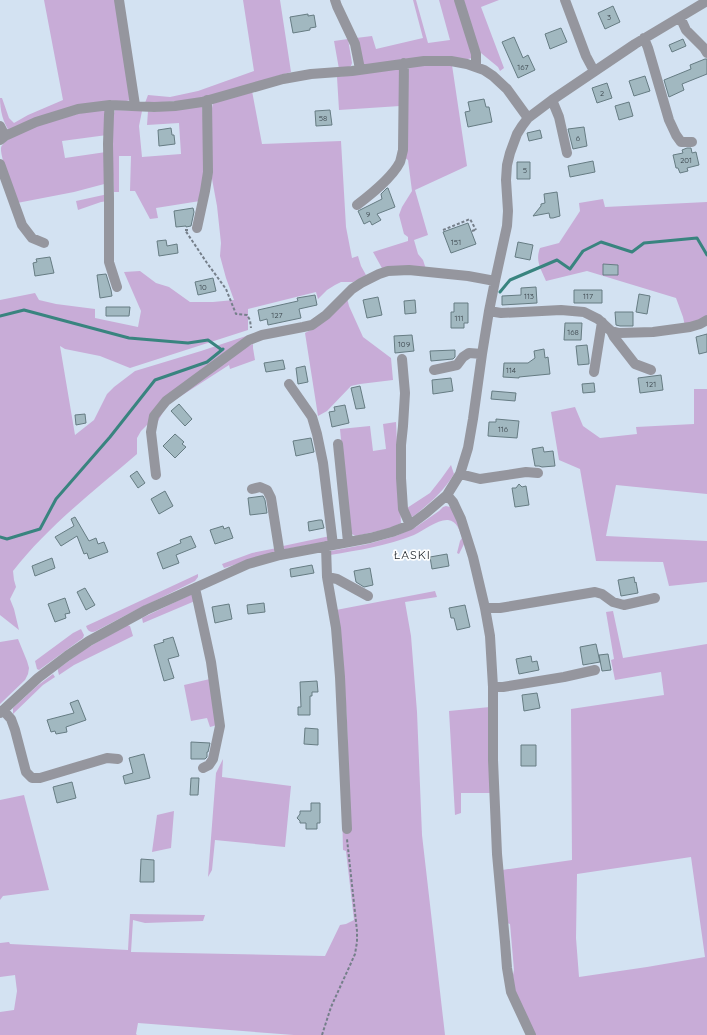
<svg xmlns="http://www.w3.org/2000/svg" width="707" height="1035" viewBox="0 0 707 1035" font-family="Quicksand,sans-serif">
  <rect width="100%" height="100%" fill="#d3e2f2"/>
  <path fill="#c8acd7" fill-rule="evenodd" d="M44,0H117L130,100L10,132C3,123 0,110 0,98H2L9,118L14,123L28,115L63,100Z
    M243,0H280L291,72L197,100L145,103L148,95L170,97L198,91L254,71Z
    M413,0H416L428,43L450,40L439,0H499L481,7L504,68L500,71L498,67L481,53L474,52L472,58L468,59L367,65L363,64L356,38L372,36L376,49L423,38Z
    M348,39L352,63L351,66L349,68L339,69L334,41Z
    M413,65H452L467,166L415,190L428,235L414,240L418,254L423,260L426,269L383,270L373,252L408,241V237L404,234L399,215L402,207L412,191L408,160L405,158L407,85L409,68Z
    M400,68V106L339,110L337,77Z
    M252,91L262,144L341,141L346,227L352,258L358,256L361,266L366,275L353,282H341L335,285L327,290L318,299L316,292L248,309V330L130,368L100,356L65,349L60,346L75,435L94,420L107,394L114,387L135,371L201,351L246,336L254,335L239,350L253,344V348L255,360L230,369L229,365L167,405L158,421L147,425L141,431L137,438V454C94,491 48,526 13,571L14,580L16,587L10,599L14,609L19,630L0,615V300L35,293L39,300L56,304L95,309V318L138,327L141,311L124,272L140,271L156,283L169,287L190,302H213L234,300L226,278L220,256L221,243L217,206L212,179V108L213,103Z
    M202,106L207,160L200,201L156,208L158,218L150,219L135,191H130L131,156H119V192H114L112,156L113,117L115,110L142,111L139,126L142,157L181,154L179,123L147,125L148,111L152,112L191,107Z
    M102,110L106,111L107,135L62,141L65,158L106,152L108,183L74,192L17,203C13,193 0,156 1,148C5,133 72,114 87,111C92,110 97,110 102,110Z
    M108,194V201L101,202L78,210L76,201Z
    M603,199L605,207L707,202V317L685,326L683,317L676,298L587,271L546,281C541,269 535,261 540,248L559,243L580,211L579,203Z
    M347,298L349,306L363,337L391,358L393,380L360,384L351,386L327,411L318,416L305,333L318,326Z
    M694,389H707V494L616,485L606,536L707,541V582L669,586L663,562L596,561L580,469L559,460L551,412L575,407L583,426L600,438L637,434L636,427L694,424Z
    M396,422L401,523L391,528L356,536C350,534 350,530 349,525L340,429L370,426L373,451L386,449L383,424Z
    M451,465L454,474C444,491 430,503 415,515L412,517L410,516L407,508L430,493L441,479Z
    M446,506L450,507L453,509L465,542L459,554L457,553L460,541L462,538C460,531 457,521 448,520C438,519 423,531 414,535C387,546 359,550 330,555L331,551L368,544L396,536L416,527L439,511L443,507Z
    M330,536L331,541L286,549H284L283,546Z
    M277,548L278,551L224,568L222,564L252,553Z
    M198,574V577L195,581L128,614L96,631C91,633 88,632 86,626L97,621Z
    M435,591L437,597L405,602L411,636L417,712L422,835L445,1035H294L138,1023L136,1034L137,1035H0V1012L14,1010L17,991L15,975L0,977V943L9,942L10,944L128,950L130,914L205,915L203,921L145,923L133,920L131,952L325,956L340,925L346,924L354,920L346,851L343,850L342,808L350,830L347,722L342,646L336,610Z
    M192,594L195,601L143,623L142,618Z
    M613,611L623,658L707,644V1035H535L514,989L513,975L514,970L510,924L507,923L502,870L572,860L571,709L664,695L661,672L615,680L611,660L614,659L606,612ZM691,857L705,957L647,967L579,977L576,938L577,874Z
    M127,625L130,626L133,636L74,665L59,675L58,671V669L82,651Z
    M81,629L84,635L83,638L39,670L37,669L35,661L73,633Z
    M18,639L27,661L29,668L28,674L25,680L0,704V642Z
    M53,674L55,677L43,685L13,714V708L37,686Z
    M210,679L217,725L210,727L207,718L191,721L184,685Z
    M490,707L491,793H461V813L455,815L449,711Z
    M223,759L222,777L291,786L285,847L215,840L212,870L208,877L216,773Z
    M24,795L49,890L3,896L0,900V800Z
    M174,811L171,848L152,852L157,815Z"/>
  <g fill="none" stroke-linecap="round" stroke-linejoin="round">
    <path stroke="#39847f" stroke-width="3" d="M500,292L510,280L557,260L570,269L583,251L601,242L632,252L644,243L697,238L707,255
      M0,316L24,310L129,338L188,343L208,340L222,350
      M0,537L7,539L40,529L56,499L110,437L155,380L207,362L223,349"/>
  </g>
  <path fill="#a1b8c0" stroke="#667c83" d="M613,6L620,22L605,29L598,13Z
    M308,14V16L314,15L316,27L310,28V30L293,33L290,17Z
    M561,28L567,42L550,49L545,34Z
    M514,37L523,58L528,55L535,70L518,78L502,42Z
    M683,39L686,46L672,52L669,45Z
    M705,59H707V74L682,84L684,90L669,97L664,80L691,69L690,65Z
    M645,76L650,91L634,96L629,81Z
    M607,83L612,98L597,103L592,88Z
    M484,99L486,107H489L492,122L468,127L465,112L470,111L468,102Z
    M629,102L633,116L619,120L615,106Z
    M330,110L332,125L316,126L315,111Z
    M584,127L587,146L573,149L568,129Z
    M171,128L172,135H174L175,144L159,146L158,130Z
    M540,130L542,138L529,141L527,133Z
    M687,148H691L692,153L696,152L699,165L687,168L688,171L680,173L678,168H676L673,155L683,153L682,150Z
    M593,161L595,172L570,177L568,166Z
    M517,162H530V179H517Z
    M387,188H388L395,207L377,214L381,220L372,225L370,221L364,224L358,211L382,199L381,194Z
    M557,192L560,216L553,218H550L549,213L533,216L541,206V204L545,203L544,194Z
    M193,208L194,212L191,226L186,227V226L176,227L174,211Z
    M468,223L476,244L451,253L443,232Z
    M166,240L167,246L177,244L178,253L159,256L157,241Z
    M518,242L533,245L530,260L515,257Z
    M50,257L54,273L35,276L33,263L37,262L36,259Z
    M603,264L618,265V275H603Z
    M106,274L111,290L112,296L100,298L97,275Z
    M213,278L216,291L198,295L195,282Z
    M536,287L537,303L502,305V296L521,295V288Z
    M574,290H602V303H574Z
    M639,294L650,296L647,314L636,312Z
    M315,295L317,305L299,309L301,318L268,325L267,319L260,321L258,310L298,301L297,298Z
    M378,297L382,315L367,318L363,300Z
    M415,300L416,313L405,314L404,301Z
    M454,303H468V323H464V328H451V312H454Z
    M106,307H130L129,316H106Z
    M615,312H633V326H620L616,325Z
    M565,323H582L581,340H564Z
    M707,334V352L699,354L696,337Z
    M412,335L414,351L395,353L394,336Z
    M587,345L589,360V364L578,365L576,346Z
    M544,349L545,358L548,357L550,374L519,377V378L503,377L504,363H528L535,358L534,351Z
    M455,350V357L453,359L431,361L430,351Z
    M283,360L285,369L266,372L264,363Z
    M305,366L308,382L298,384L296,368Z
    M661,375L663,390L640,393L638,378Z
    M451,378L453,391L433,394L432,380Z
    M594,383L595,392L583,393L582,384Z
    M360,386L365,408L356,409L351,388Z
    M492,391L516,393L515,401L491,399Z
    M179,404L192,419L185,426L171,411Z
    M345,405L349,423L332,427L329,412L335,411L334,407Z
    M85,414L86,423L76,425L75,415Z
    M496,419L519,421L517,438L488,436L489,422H496Z
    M175,434L184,442L182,444L186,447L175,458L163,446Z
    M311,438L314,452L296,456L293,441Z
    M543,447L544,452L553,451L555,466L542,467L539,466H535L532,449Z
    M137,471L145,483L138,488L130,476Z
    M519,484L522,487L526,486L529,505L515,507L512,488H516Z
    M165,491L173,506L159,514L151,499Z
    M263,496L265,500L267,513L250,515L248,498Z
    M75,517L89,541L96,538L98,544L104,542L108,552L89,559L87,553L84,554L77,536L61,546L55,537L74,526L71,519Z
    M319,520H322L324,528L309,531L308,522Z
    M223,526L224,529L229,527L233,538L215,544L210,530Z
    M191,536L196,547L176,555L179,563L163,569L157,553L181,543L180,540Z
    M447,554L449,566L432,569L430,557Z
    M52,558L55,568L35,576L32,566Z
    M312,565L314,573L291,577L290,569Z
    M370,568L373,585L364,587L356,582L354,571Z
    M634,577L635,583L636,582L638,593L621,596L618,580Z
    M85,588L95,605L86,610L77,592Z
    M65,598L70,613L65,614L66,618L55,622L48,604Z
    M264,603L265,612L248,614L247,605Z
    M229,604L232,619L215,623L212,607Z
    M465,605L470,627L457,630L454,618H451L449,608Z
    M173,637L179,656L168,659L174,678L164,681L154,645L164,642L163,640Z
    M596,644L600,662L583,665L580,647Z
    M608,654L611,670L602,671L599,655Z
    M531,656L532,662L537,661L539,670L519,674L516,659Z
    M317,681L318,692H312V696H310V715H298V707H301L300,682Z
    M537,693L540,708L524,711L522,695Z
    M78,700L86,720L66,727L67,732L56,734L55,731L51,732L47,720L74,713L70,703Z
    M305,728L318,729V745L304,744Z
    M191,742L210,743L208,752H207V757L205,759H191Z
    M521,745H536V766H521Z
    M144,754L150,778L125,784L123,776L133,773L129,758Z
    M191,778H199L198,795H190Z
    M72,782L76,798L57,803L53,787Z
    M311,803H320V823H317V829H306V823H300V821L297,818L300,814V811H311Z
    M141,859L154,860V882H140Z"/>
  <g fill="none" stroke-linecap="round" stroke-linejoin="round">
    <path stroke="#757f8a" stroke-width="2" stroke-dasharray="3 2" stroke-linecap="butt" d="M188,230H185L207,263L226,289L236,314L247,315L250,320L251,328
      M443,230L470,219L476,230
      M472,231L475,230
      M322,1035L331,1007L351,963L355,954L357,942V931L347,839"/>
    <path stroke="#95969e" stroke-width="10" d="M119,0L135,105
      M335,0L337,6L355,44L360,69
      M459,0L476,54V67
      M565,0L586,56L594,71
      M680,17L686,30L704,48L707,53
      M644,38L648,48L669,120L676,135L681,142H692
      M552,100L559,117L567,153
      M110,105L109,115L108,144L109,198V262L117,287
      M0,126L5,136
      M0,140L5,136L36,122L78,109L110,105L154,107L175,106L202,102L283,79L311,74L352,71L424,61H451L467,64L484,70L493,76L507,89L528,118
      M0,164L22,225L32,238L44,243
      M357,205C370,195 392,178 400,162C401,159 402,154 403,150L404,63
      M197,228L205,191L208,172L207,100
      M489,311L501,313L561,310L584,312L598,319L611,331L619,333L653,332L690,327L700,324L707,320
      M611,331L614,337L635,364L651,370
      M402,359L405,393L403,426L401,445V478L403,509L410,525
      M434,370L457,365L463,357L469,353L482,354
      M594,372L602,322
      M289,384L312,417L317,434L323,463L333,545
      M338,444L348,542
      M460,474L480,479L526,472L538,473
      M156,475L151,432L154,416L166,401L249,340L262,335L303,327L312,325L326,315L352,289L361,283L379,274L388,271L409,270L468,276L495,281
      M252,489L260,487L267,490L271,498L280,555
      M447,495L453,502L461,519L473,557L485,608L490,636L493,687V760L497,854L505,942L507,968L511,992L531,1035
      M326,546L327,577L336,628L340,677L347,829
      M327,577L337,579L368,596
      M195,588L211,662L220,726L213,759L209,765L203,768
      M485,608H500L595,592L602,594L613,602L624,605L655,598
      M493,687H503L564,677L595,670
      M3,710L11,719L15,730L26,772L32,778H40L107,758L118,759
      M0,713L38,678L67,656L89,641L146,610L248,564L280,555L370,538L392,532L410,525L426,513L447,495L460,474L468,448L473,419L482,354L489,311L495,281L507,226L508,211L506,180L507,165L510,153L517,134L522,126L528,118L552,100L635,44L707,1"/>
  </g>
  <g text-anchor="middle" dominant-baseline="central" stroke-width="3.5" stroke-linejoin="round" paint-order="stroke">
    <g font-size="8" fill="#3a444b">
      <text x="609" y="17">3</text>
      <text x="523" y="67">167</text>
      <text x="602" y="93">2</text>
      <text x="323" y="118">58</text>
      <text x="578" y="138">6</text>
      <text x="686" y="160">201</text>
      <text x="525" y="170">5</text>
      <text x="368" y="214">9</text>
      <text x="456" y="242">151</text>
      <text x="203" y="287">10</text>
      <text x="529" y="296">113</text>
      <text x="588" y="296">117</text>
      <text x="277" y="315">127</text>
      <text x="459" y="318">111</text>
      <text x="573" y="332">168</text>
      <text x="404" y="344">109</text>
      <text x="511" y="370">114</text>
      <text x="651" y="384">121</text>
      <text x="503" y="429">116</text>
    </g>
    <g font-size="12" letter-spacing="1" fill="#181e24" stroke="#fff">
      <text x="412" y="554">ŁASKI</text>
    </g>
  </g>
</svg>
